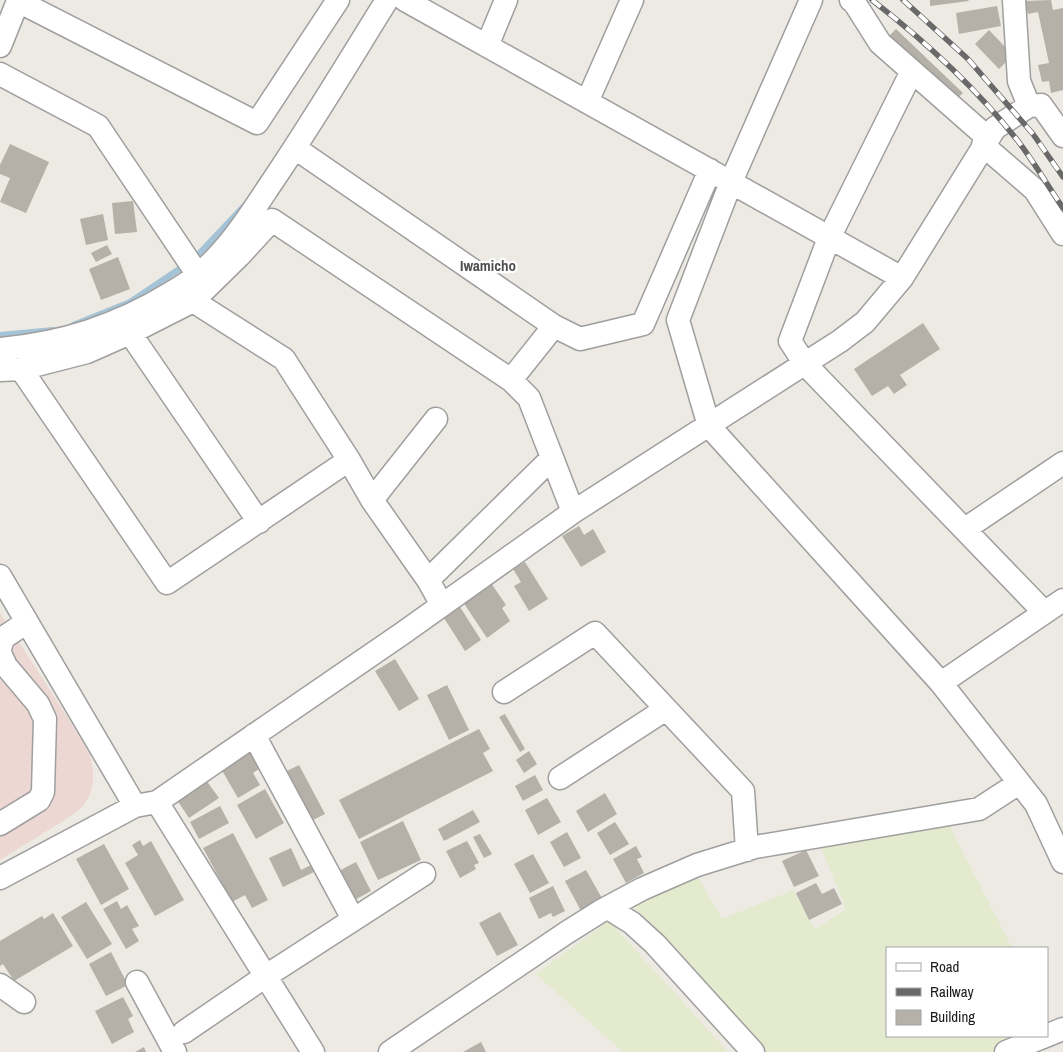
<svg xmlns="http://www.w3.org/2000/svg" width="1063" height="1052" viewBox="0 0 1063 1052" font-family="'Archivo Narrow',sans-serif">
  <rect width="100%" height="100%" fill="#eceae2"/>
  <path fill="#ecd7d2" d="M0,613L77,732L90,754L93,770V782L90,794L84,805L74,814L0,860Z"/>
  <path fill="#e3eace" d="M949,825L1012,948H887V1036H1047V1018L1055,1033L1006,1052H764L626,898L698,877L722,919L794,890L815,929L846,909L820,845Z
    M609,921L728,1052H623L536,974Z"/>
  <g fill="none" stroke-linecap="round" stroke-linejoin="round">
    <path stroke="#a5c3d6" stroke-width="6" d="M73,325L130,302L194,259L243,207
      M0,335L53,330"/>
  </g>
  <path fill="#b5b0a8" d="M930,0H968L969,1L930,6Z
    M1051,0L1053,10L1063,8V90L1051,93L1049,81L1042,82L1038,65L1049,63L1038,12L1028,14L1025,1Z
    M997,6L1001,26L959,34L956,13Z
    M896,29L963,93L954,101L888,37Z
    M989,30L1009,51L1005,54L1009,59L999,69L975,44Z
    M10,144L49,162L26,213L0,202L10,178L0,174V165Z
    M133,201L137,232L115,234L112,203Z
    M103,214L108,240L86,245L80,219Z
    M107,245L112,254L96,262L91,253Z
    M118,257L130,289L101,300L89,269Z
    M923,323L940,349L900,375L907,385L894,394L888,386L872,396L854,369Z
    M579,526L584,535L593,529L606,552L581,567L562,536Z
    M525,562L548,599L529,611L514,586L521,582L513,569Z
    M491,583L506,605L502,608L510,621L487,638L463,602Z
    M460,607L481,640L465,651L444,618Z
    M395,659L419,699L399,711L375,671Z
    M447,685L469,730L449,740L427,695Z
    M505,714L525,749L520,752L499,717Z
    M479,729L490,749L483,753L493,771L359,839L339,800Z
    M253,748L264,766L253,773L260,785L238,798L220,767Z
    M529,751L537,764L524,773L516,760Z
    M299,765L325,814L307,823L281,774Z
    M535,775L543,790L523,801L515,786Z
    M206,780L219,798L189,818L177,800Z
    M265,789L284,823L256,839L237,805Z
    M605,793L617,814L588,832L576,811Z
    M547,798L561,822L538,835L525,810Z
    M220,806L229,823L199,839L190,822Z
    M473,810L480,822L444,841L438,829Z
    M403,821L421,860L378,880L360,842Z
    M615,822L629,844L610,855L597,833Z
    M567,832L581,858L564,867L550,842Z
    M233,833L268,900L252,908L245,895L232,902L203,848Z
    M480,834L492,854L484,858L473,837Z
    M140,840L143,846L151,841L184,900L155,916L125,863L138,855L132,845Z
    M467,841L479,863L474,865L476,869L460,878L446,851Z
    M104,844L129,889L101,905L76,859Z
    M636,846L642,857L637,859L644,873L626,883L613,859Z
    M291,848L301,870L313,864L316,871L283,887L269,858Z
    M806,850L819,876L794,887L782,861Z
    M533,854L549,883L530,893L514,864Z
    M356,862L371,891L351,902L335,873Z
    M586,870L603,900L581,911L565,881Z
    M816,883L822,894L834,888L842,904L809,920L796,893Z
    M553,886L565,911L553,917L551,913L539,919L529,898Z
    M117,901L121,909L127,905L139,926L132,929L139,941L126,949L103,909Z
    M86,902L112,944L87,959L61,917Z
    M500,912L518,945L497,956L479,923Z
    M53,913L73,946L14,981L3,964L0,966V941L42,916L44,919Z
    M111,952L128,985L106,996L89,964Z
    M123,997L133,1016L128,1019L134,1032L112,1044L95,1011Z
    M481,1042L486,1052H463Z
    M144,1047L146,1052H135Z"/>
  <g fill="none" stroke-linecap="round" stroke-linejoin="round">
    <g stroke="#9f9f9f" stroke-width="25">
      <path id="minor" d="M405,0L902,278
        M811,0L731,182L678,320L709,426L941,683
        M851,0L854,2L880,43L988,138
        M1014,0L1019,81L1029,106
        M0,46L18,1L257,123L338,0
        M487,46L506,0
        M912,71L829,238L790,341L805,364L1044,612
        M0,74L98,126L198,275L195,290
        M587,102L632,0
        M983,145L1035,190L1063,234
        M295,148L554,326
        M193,301L284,359L349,460L372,500L428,580L442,605
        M130,333L259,522
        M0,349C63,343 117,326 171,293C180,287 191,281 199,274C229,249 250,215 272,182C312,123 349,61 387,0
        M21,369L167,583L349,460
        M0,370L21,369L87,352L130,333L193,301L239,256L272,220L511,380L529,398L573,512
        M511,380L554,326L580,339L643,324L710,170
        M372,500L436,419
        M965,529L1063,463
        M0,576L135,806L0,878
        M428,580L552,458
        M1063,600L941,683L1036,804L1063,862
        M0,649L3,638L27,622
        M0,653L6,666L38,704L45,719L43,792L39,800L0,824
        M504,692L595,633L743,791L747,850
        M254,735L353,919
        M560,778L666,709
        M157,802L313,1052
        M135,806L157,802L403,633L573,512L840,341L865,322L902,278L995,128L1029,106L1041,105L1063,136
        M608,908L632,923L655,944L753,1052
        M137,982L175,1052
        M0,985L24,1002
        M184,1032L266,976L424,874
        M390,1052L566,933L601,911L642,889L697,865L755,847L979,809L1019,783
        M1006,1052L1063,1029"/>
    </g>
    <use href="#minor" stroke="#fff" stroke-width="22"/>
    <g stroke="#696969" stroke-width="5.5">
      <path id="rail" d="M872,0C925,41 976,88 1018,141C1034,162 1048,186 1063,208
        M903,0L968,59L1033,134L1063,177"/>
    </g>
    <use href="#rail" stroke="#fff" stroke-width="4" stroke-dasharray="11" stroke-linecap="butt"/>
  </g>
  <g text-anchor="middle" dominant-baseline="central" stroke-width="4.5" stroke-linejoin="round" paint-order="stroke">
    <g font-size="15" font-weight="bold" fill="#4e4e4e" stroke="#fff">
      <text x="488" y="265">Iwamicho</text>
    </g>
  </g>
  <rect x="886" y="947" width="162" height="90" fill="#ffffff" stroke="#a4a4a4"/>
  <rect x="896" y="963" width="25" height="8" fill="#ffffff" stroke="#a4a4a4"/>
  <text x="930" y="972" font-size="15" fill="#1b1b1b">Road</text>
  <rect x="896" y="988" width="25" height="8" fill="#696969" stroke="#a4a4a4"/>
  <text x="930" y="997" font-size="15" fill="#1b1b1b">Railway</text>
  <rect x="896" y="1010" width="25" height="15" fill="#b5b0a8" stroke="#a4a4a4"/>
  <text x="930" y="1022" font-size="15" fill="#1b1b1b">Building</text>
</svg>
